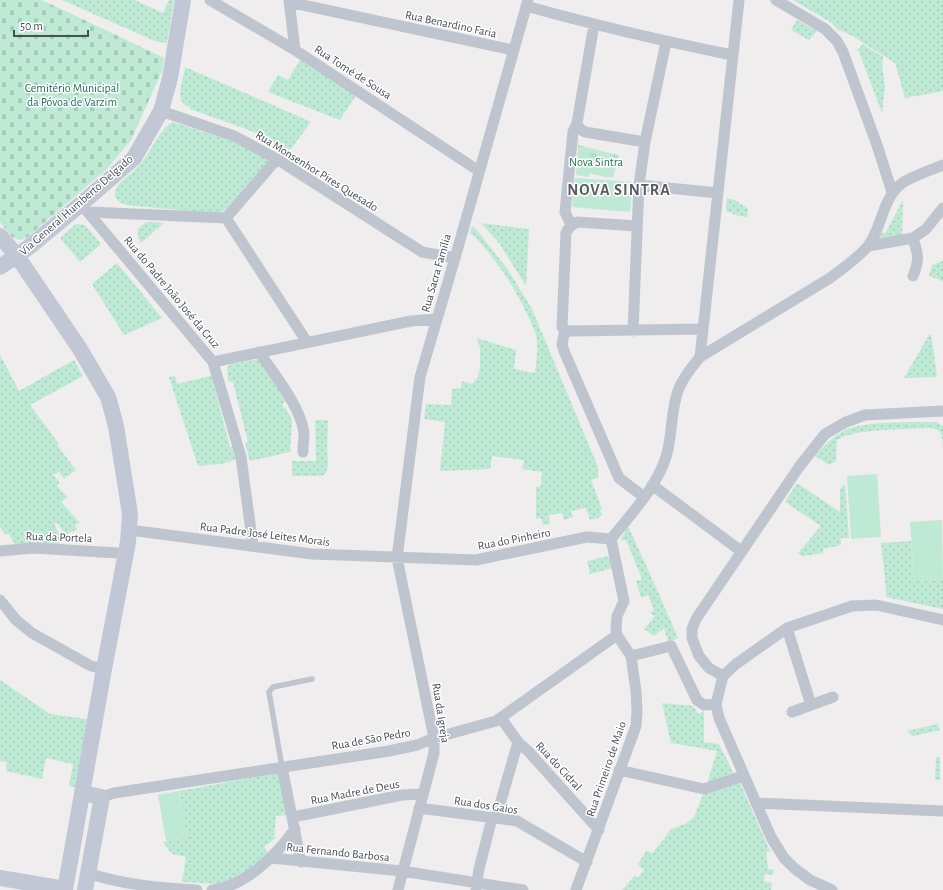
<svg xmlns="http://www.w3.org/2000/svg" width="943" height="890" viewBox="0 0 943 890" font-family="'Alegreya Sans',sans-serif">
  <defs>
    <pattern id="grass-dots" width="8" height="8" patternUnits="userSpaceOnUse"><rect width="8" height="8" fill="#beead5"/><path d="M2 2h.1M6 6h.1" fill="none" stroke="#a5cab9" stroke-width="1.8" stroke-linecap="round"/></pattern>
    <pattern id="cemetery-stones" width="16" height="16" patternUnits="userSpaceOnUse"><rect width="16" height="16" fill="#beead5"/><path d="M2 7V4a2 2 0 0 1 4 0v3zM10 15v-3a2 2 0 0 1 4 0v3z" fill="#a5cab9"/></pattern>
    <pattern id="park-tufts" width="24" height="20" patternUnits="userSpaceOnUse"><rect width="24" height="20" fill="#beead5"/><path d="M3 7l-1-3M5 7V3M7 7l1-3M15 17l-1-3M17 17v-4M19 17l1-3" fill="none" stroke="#a5cab9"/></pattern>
  </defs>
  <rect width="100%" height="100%" fill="#efeded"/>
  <path fill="url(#grass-dots)" d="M62,0H134L163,13L169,0H174L167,43L155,41Z
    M793,0H943V91L905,98L895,63L851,35L837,29L832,23Z
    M797,20L817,31L809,40L791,30Z
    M863,44L883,57L882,66L885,86L882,113L858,49Z
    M300,60L357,94L340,120L268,92L278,75L288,80Z
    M185,67L300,117L311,122L290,150L249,130L190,109V107C187,106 184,105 182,102C177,96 184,75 185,67Z
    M173,122L241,144L269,159L268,162L227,209L221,212L212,213L126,205C121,203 114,200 115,193C115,183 131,175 137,168C150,156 158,129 173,122Z
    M727,198L735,200L748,209L747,217L739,216L726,211Z
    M903,200L902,237L884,242L878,238L880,234L886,232Z
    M149,222L164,223L141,243L138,237V229L145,223Z
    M481,223L529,229L526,286L499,243Z
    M76,224L85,225L101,244L80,262L60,238Z
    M472,226L476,229L508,270L532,309L598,467V478L591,480L602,509L600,511L602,515L598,518L590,520L586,508L571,511L573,517L564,520L562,513L549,515L550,524L543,525L541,518L536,519V487L541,486L542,472L522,469L524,460L492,456L490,469L440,471L445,422L424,419L426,404L451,405L452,389L461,388L462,381L472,384L478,377L480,368V348L477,338L516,350L514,369L535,373C536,363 538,352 537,342C537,333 532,325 528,316C514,286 496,259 473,235L470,234Z
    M943,261V281L929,276L932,265Z
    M117,263L162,318L124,335L92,284Z
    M931,334L937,377L904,378L929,335Z
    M0,355L19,391L74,360L83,376L30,405L59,444L57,445L76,470L64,479L59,472L53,475L60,483L57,486L67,497L61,502L80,523L75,525L77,529L66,535L57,523L54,524L61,537L59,538L60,547L16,546L9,534H5L0,527Z
    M259,359L286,399V402L283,403V409L286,408L292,421L290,452L250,461L245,443L248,442L233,382L228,381L227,367L232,364Z
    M214,375V386L230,447H234L237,459L221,464L198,466L169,377L175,376L177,384Z
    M315,420H328L327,448L328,465L326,473L323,476H292V461H316Z
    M936,422L943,426V448C942,435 943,429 928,428C904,430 856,428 837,440L836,461L829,465L815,456C824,445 834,436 846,430C867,420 913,423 936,422Z
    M797,483L840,512V490L843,485H845L849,538H841V545L823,549V553L803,556L798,553L821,526L785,502Z
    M628,526L659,594L678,638L668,642L664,628L654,636L644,629L655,616L650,613L654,610L648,595L641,598L636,581L642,579L626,540L620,541Z
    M911,541L914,581L943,579V609L886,597V589L881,543Z
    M608,556L614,568L590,574L587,561Z
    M0,680L50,714L87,719L76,787L69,786L73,764L46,758L42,779L6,771L7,762L0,761Z
    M662,703L693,706L698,714L704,711V742L719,744L734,774L706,787L717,751L671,743Z
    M938,724L940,730L913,736L907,731Z
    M936,757H940V780H935Z
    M273,774H278L289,815L276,816L274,837H277L264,847L268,853L248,870L222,884L182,882L186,857L172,854L163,842L187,837L179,791Z
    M737,781L740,783L770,851L766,852L768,869L774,870L773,875L765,874L764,881L772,883L771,890H622L635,875L638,878L644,870L638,864L647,850L652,854L671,829L685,824L694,817L704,792Z"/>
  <path fill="url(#cemetery-stones)" d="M0,0H41L55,6L164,58L162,71L131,140L107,169L25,239L19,240L12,237L0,222Z"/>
  <path fill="url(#park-tufts)" d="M578,145L618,155L619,158L613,177H604L590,173L589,177L576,175Z"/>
  <path fill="#beead5" d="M574,178L633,182L630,212L572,207Z
    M877,474L881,537L851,539L847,476Z
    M942,520L943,579L914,581L910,522Z
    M179,791L187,837L166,841L158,795Z"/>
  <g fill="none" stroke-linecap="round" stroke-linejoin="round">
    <path stroke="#bfc5ce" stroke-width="5.5" d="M282,767L269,692L273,687L312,679"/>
    <path stroke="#bfc5ce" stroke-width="11" d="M210,0L295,50L479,171
      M289,0L295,50
      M776,0L825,29L837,41L843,52L877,145L892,192
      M289,2L513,50
      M526,6C594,25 663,41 732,55
      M594,25L577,123L580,129L585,132L645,142
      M161,111L234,136L277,159L422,252L455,258
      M639,185L718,193
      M81,204L213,362L241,457L253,546
      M89,212L226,218L307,342
      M226,218L277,159
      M571,225L565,212L573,132L577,123
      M637,226L577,222C571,225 568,228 566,233L562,327L565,330L570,331L703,329
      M868,246L913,238
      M913,276C920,259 918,255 913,238L926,229L943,208
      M565,330L562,344L564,351L619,478L644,497
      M633,331L639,185L645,142L666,42
      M259,352C274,374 301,407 304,433C304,439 303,445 303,452
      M700,357L830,278C842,269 858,258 868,246C882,228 882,199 901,184C908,178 933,169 943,165
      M213,362L411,321L436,319
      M652,485L741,551
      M130,530L312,554L476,560L587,537L611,539
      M611,539C631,514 656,488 666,457C673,435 670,410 679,388C684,376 692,367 700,357L739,0
      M0,551L33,548L118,553
      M0,600L16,620L32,633L82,661L91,666L104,669
      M787,628L811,705
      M631,656L671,646L697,700L704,705L716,704
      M723,676L709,668L699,656L692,638V629L696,619L799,467L825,434L846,422L865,415L943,411
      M792,712L833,697
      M501,718L518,742L529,752L599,830
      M282,767L301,862
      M619,770L704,789L743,776
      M102,797L114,793L389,751L417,745L434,738L496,721L617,635
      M756,803L943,811
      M419,808L517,821L587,862
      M293,817L402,795L422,794
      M496,818L518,742
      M271,858L402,871L523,890
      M88,873C124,885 160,888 197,890
      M476,889L479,869L492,818
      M212,890C244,887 277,855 295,829
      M398,890L434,753V738L397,558L420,377L455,258L528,0
      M576,890L636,726L637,712L636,691L631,656L617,635L616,629L617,616L624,601L611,539
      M832,890L810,880L794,868L784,858L771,837L719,718L716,704L723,676L736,664L787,628L852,606L876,605L943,620"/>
    <path stroke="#c1c7d4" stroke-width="16" d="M0,236L17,256L80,349L108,397L116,426L130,514L128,542L104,669L65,890
      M0,267L29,247L81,204L134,158L161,111L170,78L183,0
      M82,793L102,797L85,890
      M0,878L65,889"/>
  </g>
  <g text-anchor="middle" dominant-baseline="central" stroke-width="3" stroke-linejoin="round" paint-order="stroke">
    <g font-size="12" fill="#474e58" stroke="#fff">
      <text transform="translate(451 24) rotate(12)">Rua Benardino Faria</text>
      <text transform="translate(353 72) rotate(33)">Rua Tomé de Sousa</text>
      <text transform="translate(317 171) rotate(32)">Rua Monsenhor Pires Quesado</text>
      <text transform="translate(76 205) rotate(-41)">Via General Humberto Delgado</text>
      <text transform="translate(436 273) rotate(-74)">Rua Sacra Família</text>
      <text transform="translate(172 292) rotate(50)">Rua do Padre João José da Cruz</text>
      <text transform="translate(265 534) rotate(7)">Rua Padre José Leites Morais</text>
      <text transform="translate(59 537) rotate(2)">Rua da Portela</text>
      <text transform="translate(514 539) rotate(-11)">Rua do Pinheiro</text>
      <text transform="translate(441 713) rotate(81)">Rua da Igreja</text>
      <text transform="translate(371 739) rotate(-10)">Rua de São Pedro</text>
      <text transform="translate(559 766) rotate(47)">Rua do Cidral</text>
      <text transform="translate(606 769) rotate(-71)">Rua Primeiro de Maio</text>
      <text transform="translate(355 792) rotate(-11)">Rua Madre de Deus</text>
      <text transform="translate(486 805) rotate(9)">Rua dos Gaios</text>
      <text transform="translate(338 852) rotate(6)">Rua Fernando Barbosa</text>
    </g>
    <g font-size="12" fill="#1e7253" stroke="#fff">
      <text x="72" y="88">Cemitério Municipal<tspan x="72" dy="14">da Póvoa de Varzim</tspan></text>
      <text x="596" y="162">Nova Sintra</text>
    </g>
    <g font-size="16" font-weight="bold" letter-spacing="1" fill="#5a5c61" stroke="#fff">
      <text x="619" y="190">NOVA SINTRA</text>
    </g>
  </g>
  <path d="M14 30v6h74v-6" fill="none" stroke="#474e58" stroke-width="2"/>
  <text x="20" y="30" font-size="12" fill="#474e58" stroke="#ffffff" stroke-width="3" paint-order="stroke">50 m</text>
</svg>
